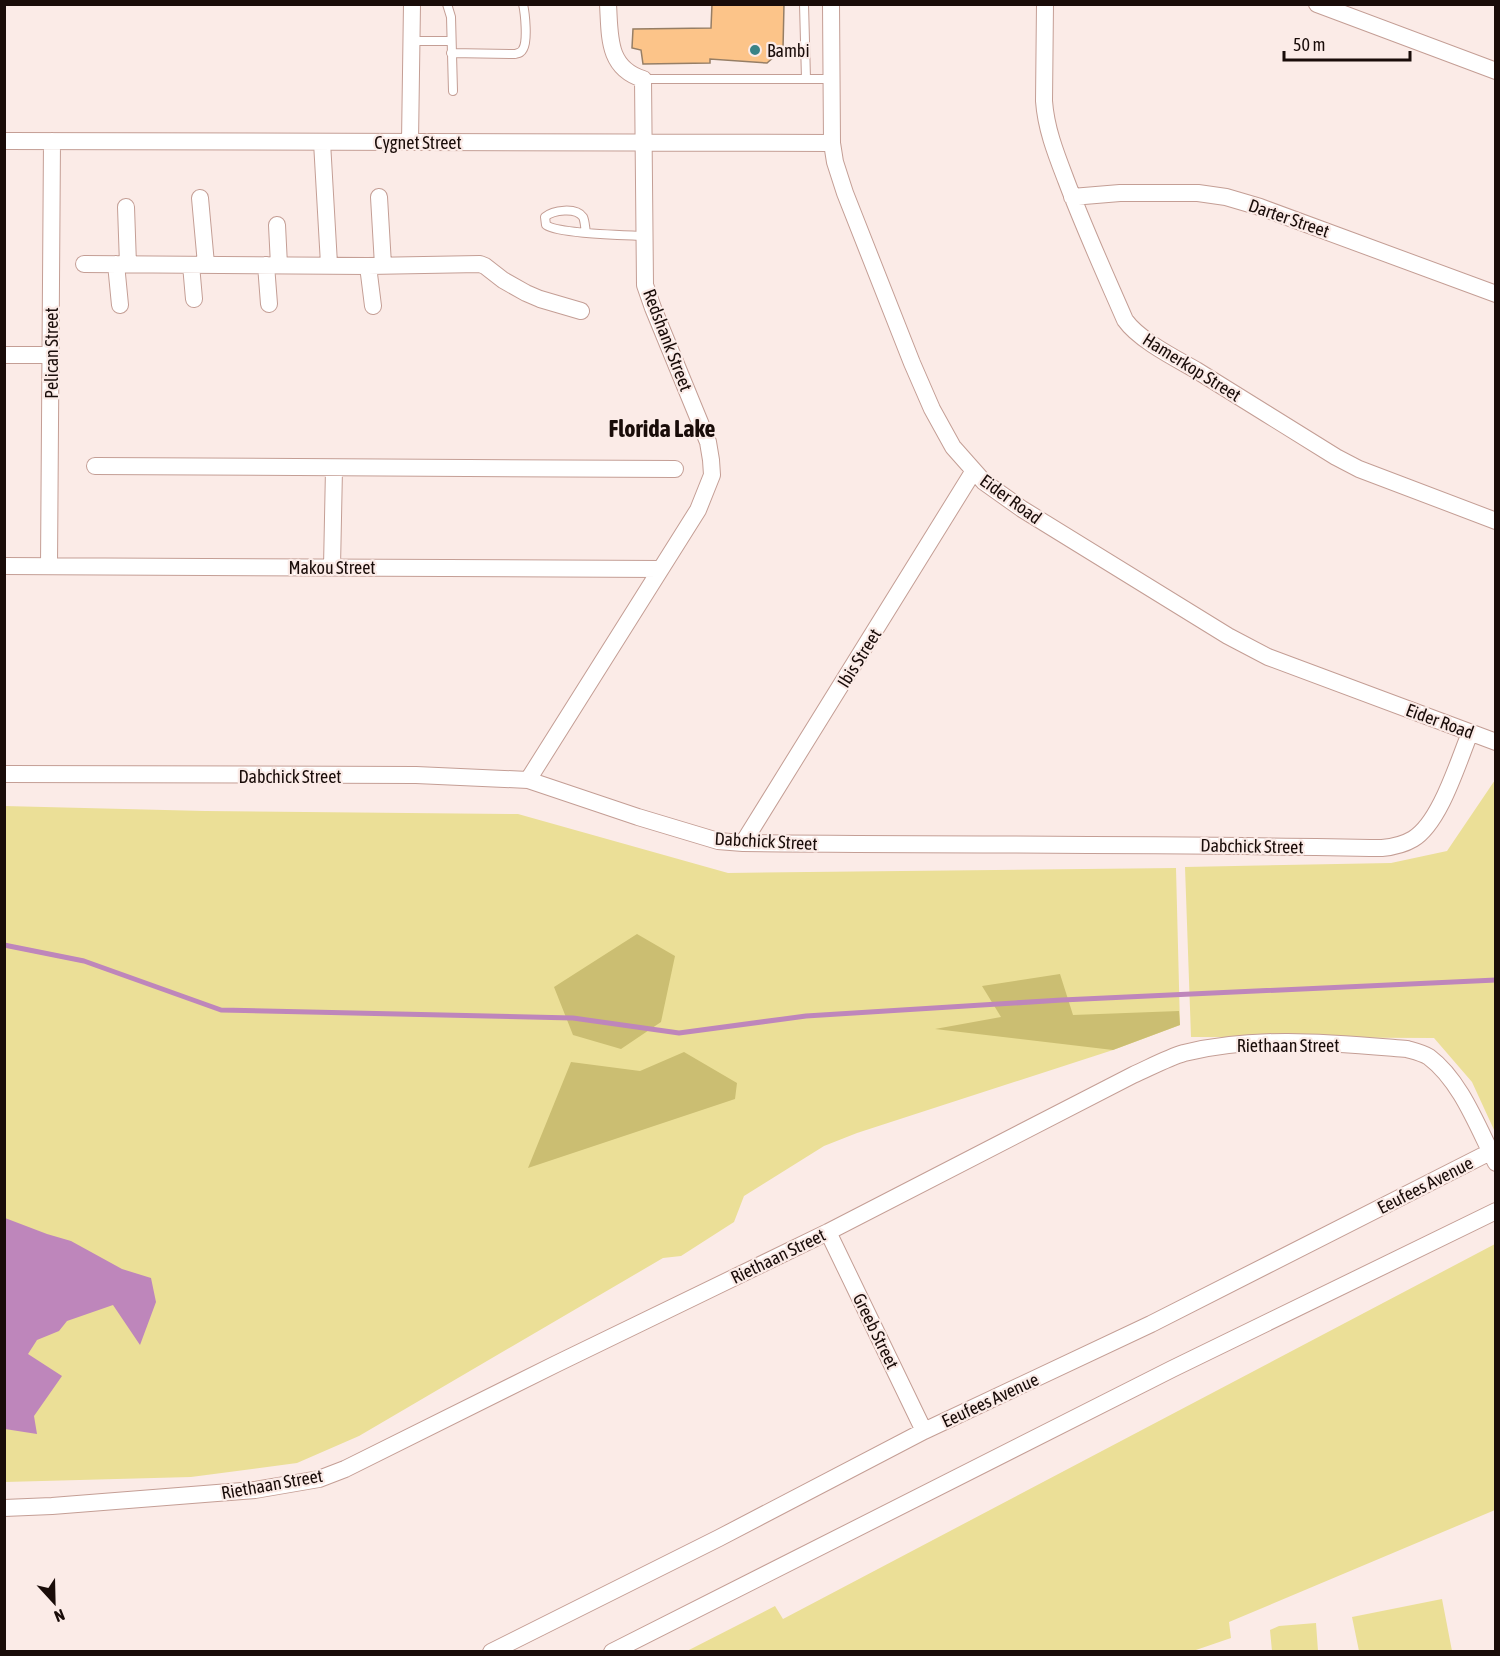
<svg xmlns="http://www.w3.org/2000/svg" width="1500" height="1656" viewBox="0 0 1500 1656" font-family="'Asap Condensed',sans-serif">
  <rect width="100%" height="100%" fill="#fbebe7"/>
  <path fill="#ebdf97" d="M1495,780V1132L1472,1082L1434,1038L1191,1037L1185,867L1391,863L1447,851Z
    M4,806L205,811L518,814L728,873L1176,868L1180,1025L1113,1050L857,1133L824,1146L744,1196L734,1222L681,1256L663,1258L359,1436L297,1463L191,1477L5,1482Z
    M1495,1244V1510L1229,1622L1231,1638L1193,1651H687L775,1606L783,1619Z
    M1442,1599L1452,1651H1359L1352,1617Z
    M1316,1623L1318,1651H1272L1270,1630L1279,1626Z"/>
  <path fill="#cbbe72" d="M637,934L675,956L661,1022L621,1049L573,1035L554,987Z
    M1060,974L1073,1015L1179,1011L1180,1025L1113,1050L935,1029L1001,1017L982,986Z
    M684,1052L737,1083L735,1099L528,1168L571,1062L640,1071Z"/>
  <path fill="#be86bb" d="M5,1218L47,1234L71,1241L122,1269L151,1278L156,1302L140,1345L113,1305L67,1321L59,1331L37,1340L28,1354L62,1376L34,1416L37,1434L5,1429Z"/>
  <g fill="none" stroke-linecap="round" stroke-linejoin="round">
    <path stroke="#be86bb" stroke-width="5" d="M4,945L84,961L221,1010L573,1018L679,1033L806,1016L1062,1000L1496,980"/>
  </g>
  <path fill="#fcc489" stroke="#967e65" stroke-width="1.5" d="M712,4H784L783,49L767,63L710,59V63L643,64L641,50L632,48L633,29L711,28Z"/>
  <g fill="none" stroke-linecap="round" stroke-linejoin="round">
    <g stroke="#c49e95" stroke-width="10">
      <path id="service" d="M447,4L451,17L453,91
        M804,4L806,79H832
        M412,41H451
        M451,53L515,54C519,53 521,53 523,49C528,41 525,13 523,4
        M643,79H806
        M586,232C585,228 585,221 583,217C576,207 553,210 545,217L546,225C559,234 625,235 644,236"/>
    </g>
    <g stroke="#c49e95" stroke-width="18">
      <path id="minor" d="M831,4L832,143L835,162L845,193L912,363L932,409L953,447L984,482L1022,509L1228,636L1268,657L1496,742
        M1045,4L1044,101C1046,129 1056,154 1066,180C1084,228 1105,274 1125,320C1139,340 1175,358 1196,370C1243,399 1289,428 1336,457L1359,469L1496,521
        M1317,4L1496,71
        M4,141L832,143
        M410,141L412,4
        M322,142L329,264
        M379,197L383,265
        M1072,197L1120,193H1198L1226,197L1260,207L1496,294
        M200,198L206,264
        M126,207L128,264
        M277,225L279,265
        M84,264L368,266L480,264L485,266L503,280L526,293L540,299L581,311
        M116,264L120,305
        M191,265L194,299
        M266,265L269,304
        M368,266L373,306
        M4,355H51
        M95,466L675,469
        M4,566L660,569
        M49,566L52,141
        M332,567L334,469
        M4,774L416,775L528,780L638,817L718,841L743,843C956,845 1169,844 1382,848C1393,847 1403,845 1413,839C1440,823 1458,762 1470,733
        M528,780L698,510L712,475L711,460L708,442L653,308L645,285L643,79C607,68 610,36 608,4
        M743,843L973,472
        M828,1232L924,1431
        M4,1508L52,1506L255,1490L319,1479L345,1469L556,1364L828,1232L1133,1075C1149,1068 1167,1058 1184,1053C1257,1035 1333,1043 1407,1049C1414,1051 1423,1053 1429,1057C1461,1081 1478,1128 1496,1163
        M491,1652L719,1538L924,1431L1151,1324L1490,1152
        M612,1652L1172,1369L1496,1211"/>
    </g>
    <use href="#service" stroke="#fff" stroke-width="8"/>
    <use href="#minor" stroke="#fff" stroke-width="16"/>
  </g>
  <circle fill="#3a8386" stroke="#fbebe7" stroke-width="2" cx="755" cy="50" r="6"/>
  <g text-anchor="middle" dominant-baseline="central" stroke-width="4.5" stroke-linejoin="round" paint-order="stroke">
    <g font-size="18" fill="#190c09" stroke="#fbebe7" text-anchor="start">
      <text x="767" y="50">Bambi</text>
    </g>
    <g font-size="18" fill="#190c09" stroke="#fbebe7">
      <text x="418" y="142">Cygnet Street</text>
      <text transform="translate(1289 218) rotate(19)">Darter Street</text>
      <text transform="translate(668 340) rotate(69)">Redshank Street</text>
      <text transform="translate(51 353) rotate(-90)">Pelican Street</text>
      <text transform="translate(1192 367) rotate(32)">Hamerkop Street</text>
      <text transform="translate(1011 499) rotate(36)">Eider Road</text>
      <text x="332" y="567">Makou Street</text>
      <text transform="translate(859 658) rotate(-58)">Ibis Street</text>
      <text transform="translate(1440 721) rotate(20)">Eider Road</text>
      <text x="290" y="776">Dabchick Street</text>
      <text transform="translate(766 841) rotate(3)">Dabchick Street</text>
      <text transform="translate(1252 846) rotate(1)">Dabchick Street</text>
      <text x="1288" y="1045">Riethaan Street</text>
      <text transform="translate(1425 1185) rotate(-27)">Eeufees Avenue</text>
      <text transform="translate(778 1256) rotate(-26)">Riethaan Street</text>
      <text transform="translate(876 1331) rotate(64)">Greeb Street</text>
      <text transform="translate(990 1400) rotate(-25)">Eeufees Avenue</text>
      <text transform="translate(272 1484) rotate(-10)">Riethaan Street</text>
    </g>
    <g font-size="24" font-weight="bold" fill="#190c09" stroke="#fbebe7">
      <text x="662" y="428">Florida Lake</text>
    </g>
  </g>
  <rect width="1500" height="1656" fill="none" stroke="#190c09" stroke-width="12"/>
  <g transform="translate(54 1602) rotate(158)" stroke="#fbebe7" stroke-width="4.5" paint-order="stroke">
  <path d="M0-4.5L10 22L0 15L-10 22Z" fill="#190c09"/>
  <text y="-9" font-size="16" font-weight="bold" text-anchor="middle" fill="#190c09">N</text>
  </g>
  <path d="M1284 51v9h126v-9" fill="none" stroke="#190c09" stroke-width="3"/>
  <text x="1293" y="51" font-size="18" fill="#190c09" stroke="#fbebe7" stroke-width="4.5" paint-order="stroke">50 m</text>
</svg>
